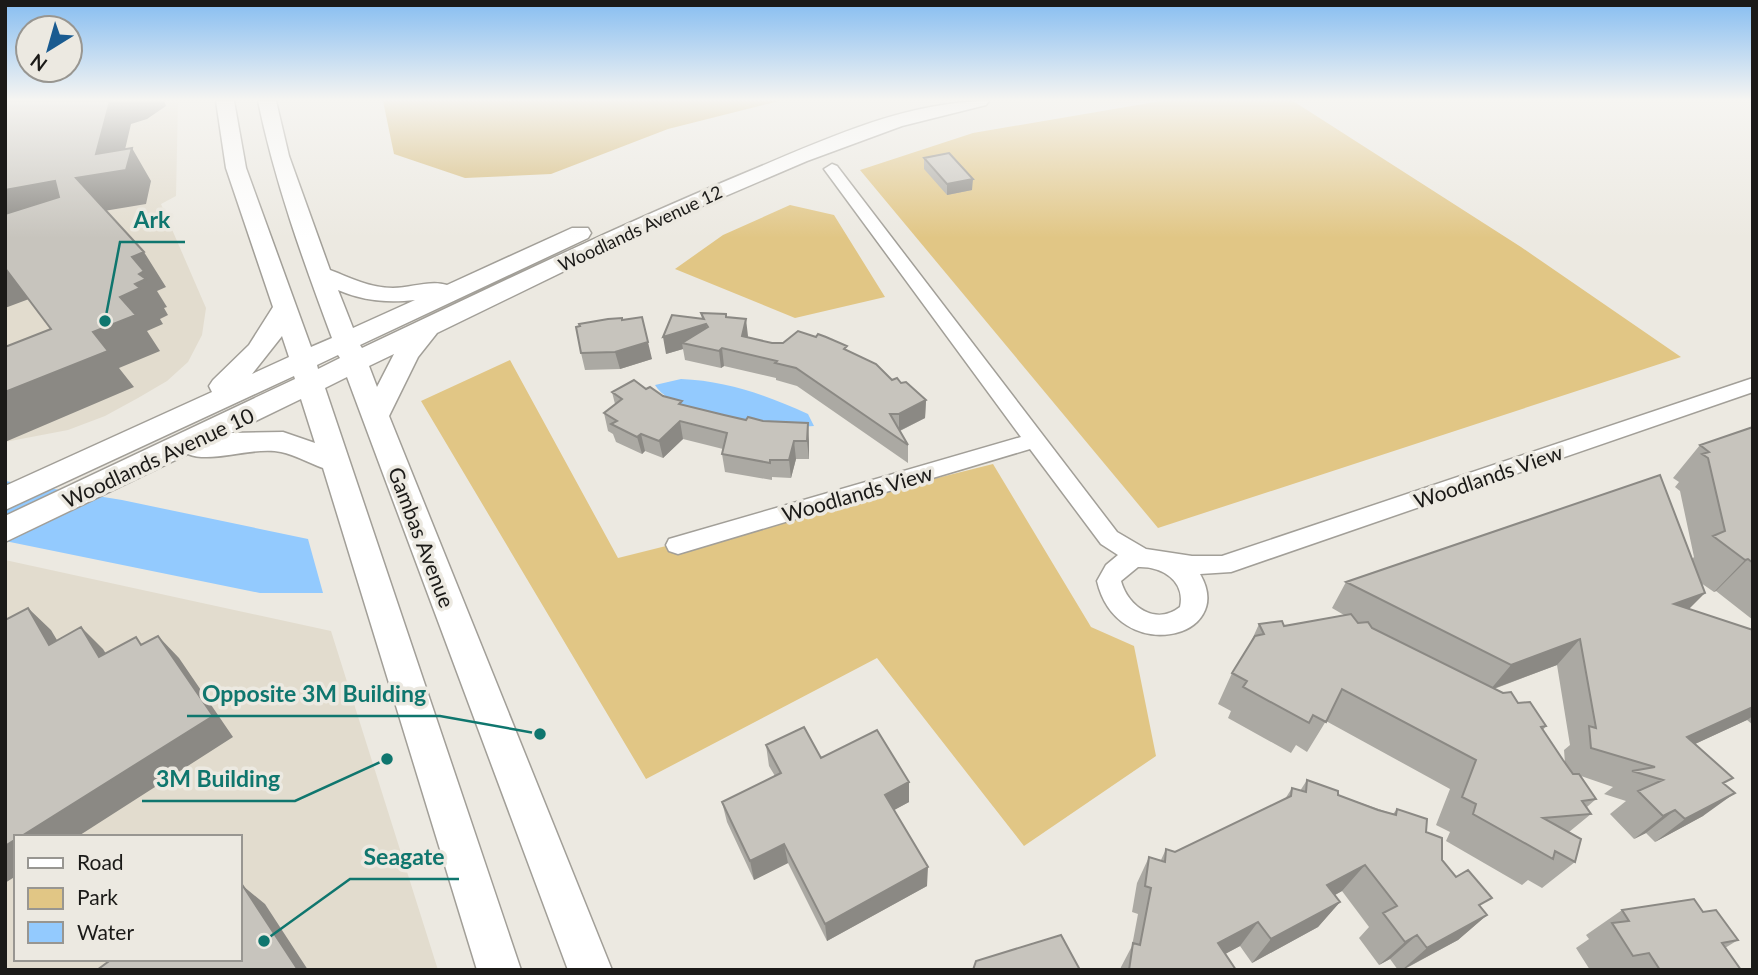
<svg xmlns="http://www.w3.org/2000/svg" width="1758" height="975" viewBox="0 0 1758 975" font-family="Lato,sans-serif">
  <rect width="100%" height="100%" fill="#ece9e1"/>
  <path fill="#e2dcce" fill-rule="evenodd" d="M110,101H178L176,196L161,204L206,308L202,335L188,362L167,381L138,398L105,416L68,430L5,442V117Z
    M5,560L331,631L438,970H5ZM16,837H240V959H16Z"/>
  <path fill="#e1c685" d="M1161,101H1293L1521,247L1681,357L1158,528L860,170L973,133Z
    M790,205L834,215L885,297L795,318L675,269L723,235Z
    M510,360L618,558L993,464L1091,627L1134,646L1156,756L1024,846L877,658L646,779L421,401Z"/>
  <path fill="#d4b874" d="M383,101H779L668,129L551,174L465,178L394,154Z"/>
  <path fill="#93cafe" d="M681,379C727,381 766,395 808,414L814,426C780,428 672,416 655,385Z
    M5,481L122,500L308,539L323,593H260L5,541Z"/>
  <g fill="none" stroke-linecap="round" stroke-linejoin="round">
    <g stroke="#a29f98" stroke-width="3">
      <path id="minor" d="M832,164L837,166L1117,532L1146,549L1192,556H1222L1753,378V392L1231,572L1200,574C1238,639 1117,667 1097,581L1106,565L1118,555L1101,544L1030,449L678,554L669,551L666,545L669,539L1021,437L824,169ZM1138,567C1162,566 1186,581 1180,607C1156,626 1128,607 1121,581Z"/>
    </g>
    <g stroke="#a29f98" stroke-width="3">
      <path id="major" d="M216,101H234L246,168L311,347L332,338C303,260 275,183 258,101H276L289,156L330,270C351,278 370,288 393,288C410,288 430,280 447,285L572,228H588L591,233L588,238L360,345L362,348C491,287 619,225 752,170C826,139 907,101 989,101L986,105L902,126L807,161L667,221L437,333L418,357L389,416L612,970H568L347,377L325,388L521,970H477L323,468C309,463 295,455 281,452C253,446 212,464 188,454L5,542V516L295,379L294,376L5,510V486L212,392L209,386L213,380L249,345L273,307L226,168ZM338,290C364,301 387,303 415,300L353,328ZM282,336L289,357L252,374ZM394,354L377,387L369,366ZM338,355L340,358L318,369L317,365ZM301,399L315,443L283,432L231,433Z"/>
    </g>
    <use href="#minor" fill="#fff" fill-rule="evenodd"/>
    <use href="#major" fill="#fff" fill-rule="evenodd"/>
  </g>
  <path fill="#aba9a3" fill-rule="evenodd" d="M924,158L972,190L947,195L924,169Z
    M701,313L726,314L727,317L747,337L772,343L847,351L892,380L901,383L926,400L925,418L900,431L908,445V463L797,386L776,380V378L724,366L721,368L685,360L683,349L666,354L702,319Z
    M622,320L652,359L620,369L585,370L581,353Z
    M646,389L682,405L809,441V459H796L791,478L772,477V480L725,472L722,454L723,449L683,439L663,458L645,451L642,454L616,442L613,434L608,431L604,413L615,404L612,392Z
    M1753,427V620L1716,591L1714,592L1701,583L1689,609L1753,630V725L1747,720L1695,744L1725,784L1703,816L1655,842L1646,833L1634,839L1610,814L1626,801L1604,794L1613,787L1581,776L1596,799L1587,807L1591,814L1569,832L1575,862L1542,888L1528,880L1522,885L1446,841L1450,832L1436,825L1450,789L1326,721L1307,752L1296,745L1291,753L1228,718L1231,711L1218,704L1232,673L1250,644L1259,624L1284,626L1344,615L1332,608L1346,582L1692,559L1694,557L1680,491L1675,487L1679,482L1673,478L1700,445ZM1557,665L1570,745L1564,750L1565,763L1543,730L1546,726L1518,703L1494,689Z
    M766,745L821,758L909,782V802L894,810L927,886L827,941L788,863L754,880L727,822L722,802L775,776L769,766Z
    M1307,780L1338,795L1393,814L1397,809L1426,832L1442,860L1487,915L1458,940L1403,970H1398L1390,959L1379,965L1359,938L1369,927L1342,891L1335,895L1340,902L1318,927L1252,963L1240,946L1225,954L1236,970H1120L1121,967L1132,946L1138,914L1132,912L1137,883L1149,857L1161,860L1166,849L1175,852L1285,799L1292,788L1300,791Z
    M1622,910L1703,912L1738,940L1725,948L1741,970H1590L1576,948L1589,939L1586,935Z"/>
  <path fill="#8b8984" d="M110,101H164L166,106L147,119L131,124L120,171L132,148L151,181L146,204L98,212L76,178L96,154Z
    M973,179L972,190L947,195V184Z
    M55,181L78,216L5,228V190Z
    M144,252L166,287L157,291L167,307L164,308L168,315L160,319L163,324L147,331L160,351L119,368L134,387L5,442V392L93,332L120,297L135,284L139,274L132,257Z
    M5,268L29,299L5,308Z
    M746,319L748,336L744,353L742,336Z
    M706,324L709,341L682,343L683,349L666,354L663,337Z
    M648,342L652,359L620,369L615,352Z
    M722,348L724,366L721,368L719,351Z
    M926,400L925,418L899,431V414Z
    M680,421L683,439L663,458L659,441Z
    M808,423L809,441V459L807,441Z
    M641,434L645,451L642,454L637,437Z
    M794,441L796,459L791,478L789,460Z
    M1748,559L1716,591L1714,592L1745,560Z
    M1705,593L1679,619L1674,604Z
    M28,608L51,630L73,667L49,645Z
    M81,627L103,649L122,679L99,657Z
    M158,636L179,658L233,737L77,837H20Z
    M1580,639L1557,665L1490,690L1511,665Z
    M1753,707V716L1747,720L1658,761L1687,737Z
    M909,782V802L885,815V795Z
    M1735,793L1703,816L1655,842L1685,819Z
    M1675,810L1646,833L1634,839L1663,816Z
    M16,839V876L5,883V846Z
    M784,844L788,863L754,880L750,861Z
    M1365,865L1342,891L1306,911L1327,885Z
    M928,867L927,886L827,941L825,924Z
    M243,886L265,904L308,970H298Z
    M1340,902L1318,927L1252,963L1271,939Z
    M1487,915L1458,940L1402,970L1427,948Z
    M1258,922L1240,946L1201,967L1218,943Z
    M1417,935L1390,959L1379,965L1405,942Z"/>
  <path fill="#c7c4bd" stroke="#8b8984" stroke-width="2" d="M5,101H110L96,154L132,148L126,170L76,178L144,252L132,257L144,271L139,274L146,279L135,284L140,288L120,297L136,315L93,332L108,351L5,392V347L51,329L5,268V214L59,197L55,181L5,190Z
    M949,153L973,179L947,184L924,158Z
    M701,313L726,314V317L746,319L742,336L772,343H783L798,331L816,337L818,334L826,337L847,346L844,349L876,364L892,380L897,378L901,383L906,382L926,400L899,414H890L908,445L796,368L775,363L777,361L722,348L719,351L682,343L708,327L706,324L663,337L672,315L704,319Z
    M642,317L648,342L615,352L581,353L576,327L580,326L579,324L608,319L622,318V320Z
    M634,380L646,389L650,387L663,396L682,401L679,404L724,415L746,420L748,417L763,421L808,423L807,441H794L789,460H770V463L722,454L727,433L680,421L659,441L641,434L637,437L611,424L617,421L604,413L622,399L612,392Z
    M1753,427V563L1748,559L1745,560L1713,536L1725,531L1708,458L1702,454L1709,452L1700,445Z
    M1660,475L1705,593L1674,604L1753,630V707L1687,737L1733,778L1723,783L1735,793L1685,819L1675,810L1663,816L1638,791L1663,780L1632,771L1655,767L1591,748L1589,726L1596,728L1580,639L1511,665L1346,582Z
    M28,608L49,645L81,627L99,657L136,637L141,645L158,636L213,716L20,837H16V839L5,846V620Z
    M1351,614L1358,623L1368,622L1372,628L1503,693L1511,692L1518,703L1530,702L1546,726L1541,727L1563,760L1573,774H1579L1596,799L1582,801L1591,814L1543,818L1581,839L1575,862L1555,851L1553,859L1473,814L1476,804L1462,797L1476,760L1342,689L1326,722L1313,715L1309,723L1243,687L1247,681L1232,673L1255,636L1264,634L1259,624L1282,621L1284,626Z
    M804,727L821,758L877,730L909,782L885,795L928,867L825,924L784,844L750,861L722,802L781,773L766,745Z
    M1307,780L1338,791V795L1378,810L1396,815L1397,809L1427,819L1426,832L1442,838V860L1456,877L1468,870L1492,898L1479,905L1487,915L1427,948L1417,935L1405,942L1383,913L1397,906L1365,865L1327,885L1340,902L1271,939L1258,922L1218,943L1236,970H1129L1133,943L1140,945L1151,888L1145,886L1149,857L1165,862L1166,849L1175,852L1291,796L1292,788L1306,792Z
    M243,886L298,970H97L112,959H240V889Z
    M1694,899L1703,912L1716,910L1738,940L1722,943L1741,970H1660L1649,953L1633,956L1612,923L1629,921L1622,910Z
    M1061,935L1080,970H973L976,961Z"/>
  <linearGradient id="sky" x2="0" y2="1"><stop stop-color="#86bdf1"/><stop offset="0.42" stop-color="#f6f5f2"/><stop offset="1" stop-color="#f6f5f2" stop-opacity="0"/></linearGradient>
  <rect width="1758" height="238" fill="url(#sky)"/>
  <g text-anchor="middle" dominant-baseline="central" stroke-width="7" stroke-linejoin="round" paint-order="stroke">
    <g font-size="18" fill="#1b1a18" stroke="#ece9e1">
      <text transform="translate(640 228) rotate(-25)">Woodlands Avenue 12</text>
    </g>
    <g font-size="21" fill="#1b1a18" stroke="#ece9e1">
      <text transform="translate(158 457) rotate(-25)">Woodlands Avenue 10</text>
      <text transform="translate(1488 476) rotate(-19)">Woodlands View</text>
      <text transform="translate(857 493) rotate(-16)">Woodlands View</text>
      <text transform="translate(422 537) rotate(69)">Gambas Avenue</text>
    </g>
  </g>
  <path fill="none" stroke="#0f766e" stroke-width="2.5" d="M105 321L120 242H185M540 734L440 716H187M387 759L295 801H142M264 941L350 879H459"/>
  <g fill="#0f766e" stroke="#ece9e1" stroke-width="2.5">
    <circle cx="105" cy="321" r="7"/>
    <circle cx="540" cy="734" r="7"/>
    <circle cx="387" cy="759" r="7"/>
    <circle cx="264" cy="941" r="7"/>
  </g>
  <g font-size="23" text-anchor="middle" font-weight="bold" fill="#0f766e" stroke="#ece9e1" stroke-width="7" stroke-linejoin="round" paint-order="stroke">
    <text x="152" y="228">Ark</text>
    <text x="314" y="702">Opposite 3M Building</text>
    <text x="218" y="787">3M Building</text>
    <text x="404" y="865">Seagate</text>
  </g>
  <rect width="1758" height="975" fill="none" stroke="#1b1a18" stroke-width="14"/>
  <rect x="14" y="835" width="228" height="126" fill="#ece9e1" stroke="#989691" stroke-width="2"/>
  <rect x="28" y="858" width="35" height="10" fill="#ffffff" stroke="#989691" stroke-width="2"/>
  <text x="77" y="870" font-size="21" fill="#1b1a18">Road</text>
  <rect x="28" y="888" width="35" height="21" fill="#e1c685" stroke="#989691" stroke-width="2"/>
  <text x="77" y="905" font-size="21" fill="#1b1a18">Park</text>
  <rect x="28" y="922" width="35" height="21" fill="#93cafe" stroke="#989691" stroke-width="2"/>
  <text x="77" y="940" font-size="21" fill="#1b1a18">Water</text>
  <g transform="translate(49 49) rotate(217)"><circle r="33" fill="#ece9e1" stroke="#989691" stroke-width="2"/>
  <path d="M0-5L12 26L0 18L-12 26Z" fill="#1a5b90"/>
  <text y="-10" font-size="19" font-weight="bold" text-anchor="middle" fill="#1b1a18">N</text>
  </g>
</svg>
